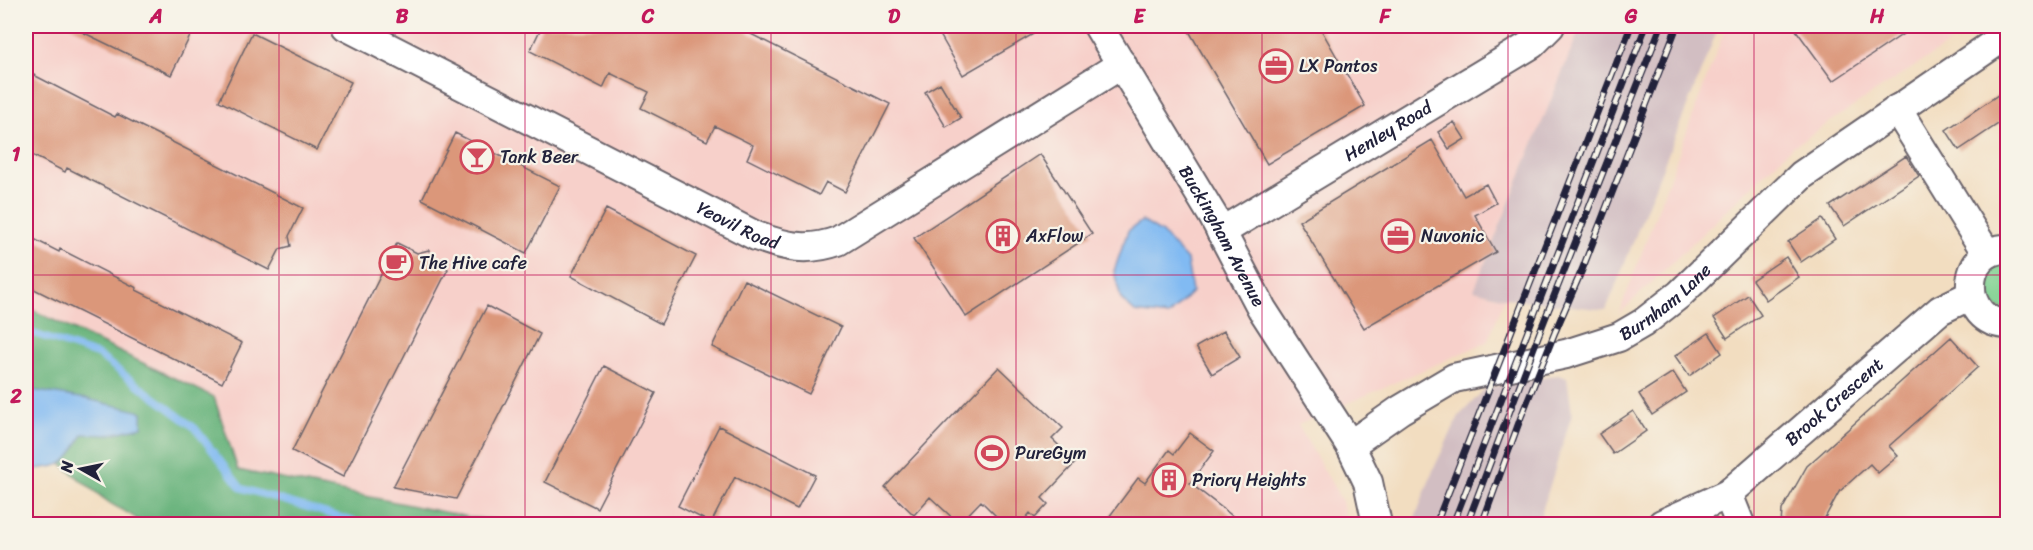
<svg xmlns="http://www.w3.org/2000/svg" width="2033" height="550" viewBox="0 0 2033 550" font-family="Sriracha,sans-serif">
  <rect width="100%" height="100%" fill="#f7f3e8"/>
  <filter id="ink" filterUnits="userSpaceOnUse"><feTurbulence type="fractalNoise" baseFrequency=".0167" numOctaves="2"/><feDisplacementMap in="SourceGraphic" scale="12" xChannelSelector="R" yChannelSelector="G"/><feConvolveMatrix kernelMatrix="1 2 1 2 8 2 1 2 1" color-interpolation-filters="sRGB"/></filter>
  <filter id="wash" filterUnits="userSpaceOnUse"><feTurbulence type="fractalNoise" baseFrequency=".008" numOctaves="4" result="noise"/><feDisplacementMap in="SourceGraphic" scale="24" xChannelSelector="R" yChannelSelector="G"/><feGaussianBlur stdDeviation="1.35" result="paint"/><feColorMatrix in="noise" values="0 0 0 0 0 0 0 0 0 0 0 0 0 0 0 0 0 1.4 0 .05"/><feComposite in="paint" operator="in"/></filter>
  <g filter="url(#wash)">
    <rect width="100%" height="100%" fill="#f2ddc0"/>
    <path fill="#f7d0ca" d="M26,26H1581L1474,290L1505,298L1487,342L1298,425L1342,501L1347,524H556L473,518L238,470L214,397L26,307Z
      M1726,26H1976L1792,147L1619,314Z"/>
    <path fill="#d2bec2" d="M1581,26H1719L1606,310L1505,298L1474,290Z
      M1558,375L1567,378L1572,414L1538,524H1413L1434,468L1459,416L1486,388Z"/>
    <path fill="#81d192" stroke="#527a66" stroke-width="1.5" d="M2007,261V311C1974,304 1975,264 2007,261Z"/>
    <path fill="#68b37c" stroke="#456a5c" stroke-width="1.5" d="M26,307L214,397L238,470L473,518L556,524H142C133,513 119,510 107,501C79,480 54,456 26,436Z"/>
    <path fill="#81baf2" stroke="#526e96" stroke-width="1.5" d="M1142,221L1162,233L1187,260L1192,292L1168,316L1135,312L1121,299L1114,271L1128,231Z
      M26,389L87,399L142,412V427L107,435L83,434C64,469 65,465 26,470Z"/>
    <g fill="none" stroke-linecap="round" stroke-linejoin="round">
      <path stroke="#81baf2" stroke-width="7" d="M26,331L98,355L195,428L241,488L363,524"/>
    </g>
    <g id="blocks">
      <path fill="#db977a" d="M70,26H195L171,75Z
        M542,26H735L890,104L845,192L826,182L819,195L747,159L753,145L715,126L707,141L641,108L649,92L610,73L603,88L530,51Z
        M935,26H1047L963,75Z
        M1186,26H1319L1365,106L1267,164Z
        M1793,26H1915L1833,81Z
        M252,33L351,82L317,150L219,101Z
        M26,71L115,117L117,114L303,208L289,236L291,246L280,249L269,270L67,168L65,172L26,152Z
        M940,83L961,118L946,127L925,92Z
        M2007,89V118L1959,150L1946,130Z
        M1454,122L1465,139L1449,149L1438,132Z
        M455,133L560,186L526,253L422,199Z
        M1432,140L1464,196L1486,184L1496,203L1475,215L1496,252L1364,328L1299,221Z
        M1040,154L1092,234L966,317L914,238Z
        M1906,156L1919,176L1844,226L1830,206Z
        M606,209L696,256L661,324L571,276Z
        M1822,219L1835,239L1801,262L1788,242Z
        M26,235L59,252L60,249L137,288L136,290L242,343L222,383L26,285Z
        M397,243L417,253L429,250L432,261L448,269L343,477L292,451Z
        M1786,257L1799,277L1766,300L1752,280Z
        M744,280L841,327L809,394L712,347Z
        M1748,295L1761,315L1727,338L1714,318Z
        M487,306L540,334L456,499L393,487Z
        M1224,331L1240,357L1212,374L1196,347Z
        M1709,333L1722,353L1689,376L1675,356Z
        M1951,337L1978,367L1889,446L1898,456L1878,473L1870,464L1839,492L1821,525H1781L1782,510L1807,466Z
        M604,366L656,393L597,508L545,482Z
        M999,367L1063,428L1052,439L1076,462L1042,498L1048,504L1035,518L1030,513L1020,525H1005L981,501L959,524L930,497L914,515L885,487Z
        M1673,372L1686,392L1652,415L1639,394Z
        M1633,411L1646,431L1613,454L1599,434Z
        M719,426L815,475L797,509L735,477L711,523L678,506Z
        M1190,433L1214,451L1190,483L1244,525H1119L1109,517L1138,478L1145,483L1169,450L1174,454Z"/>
    </g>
  </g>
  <g filter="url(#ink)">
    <use href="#blocks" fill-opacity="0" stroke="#6b636a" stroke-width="1.5"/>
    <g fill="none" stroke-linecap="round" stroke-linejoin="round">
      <g stroke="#6b636a" stroke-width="32">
        <g id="minor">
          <path id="s1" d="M346,26L756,236C786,247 807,252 838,241L1122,64"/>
          <path id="s2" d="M1098,26L1213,216L1262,309L1350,445L1368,482L1377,524"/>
          <path d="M1897,109L1987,254"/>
          <path id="s3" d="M1221,232L1532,44L1550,26"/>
          <path d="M2008,249C1959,247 1958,324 2008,324"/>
          <path id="s4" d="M1350,445L1400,410L1454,378L1566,354L1619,337L1643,323L1680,294L1802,175L2008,34"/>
          <path d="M1728,494L1740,524"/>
          <path id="s5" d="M1662,524L1728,494L1940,310L1971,295"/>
        </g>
      </g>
      <use href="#minor" stroke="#fff" stroke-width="28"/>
      <g stroke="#22223b" stroke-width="7">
        <path id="rail" d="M1436,524L1631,26
          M1453,524L1646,26
          M1467,524L1539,334L1661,26
          M1482,524L1521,417L1555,332L1582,270L1677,26"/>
      </g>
      <use href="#rail" stroke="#f7f3e8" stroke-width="4.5" stroke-dasharray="14" stroke-linecap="butt"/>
    </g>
  </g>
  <path fill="none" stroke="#c2185b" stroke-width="1.5" stroke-opacity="0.55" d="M279,26V524M525,26V524M771,26V524M1016,26V524M1262,26V524M1508,26V524M1754,26V524M26,275H2008"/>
  <defs>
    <g id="office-ring" transform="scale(1.725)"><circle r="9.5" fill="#f7f3e8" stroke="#d1495b" stroke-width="1.5"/><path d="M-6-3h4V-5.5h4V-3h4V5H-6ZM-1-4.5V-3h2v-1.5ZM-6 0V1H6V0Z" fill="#d1495b"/></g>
    <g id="bar-ring" transform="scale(1.725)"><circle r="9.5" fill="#f7f3e8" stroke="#d1495b" stroke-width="1.5"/><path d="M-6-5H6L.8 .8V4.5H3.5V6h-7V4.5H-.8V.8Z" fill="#d1495b"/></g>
    <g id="building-ring" transform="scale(1.725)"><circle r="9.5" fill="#f7f3e8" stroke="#d1495b" stroke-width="1.5"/><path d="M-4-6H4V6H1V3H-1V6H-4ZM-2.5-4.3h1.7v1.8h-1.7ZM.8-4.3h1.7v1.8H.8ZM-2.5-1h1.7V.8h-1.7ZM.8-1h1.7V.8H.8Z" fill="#d1495b"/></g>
    <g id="cafe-ring" transform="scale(1.725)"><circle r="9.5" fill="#f7f3e8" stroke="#d1495b" stroke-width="1.5"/><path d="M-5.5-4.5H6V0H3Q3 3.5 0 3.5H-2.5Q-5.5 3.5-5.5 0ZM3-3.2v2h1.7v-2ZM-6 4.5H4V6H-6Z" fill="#d1495b"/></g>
    <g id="stadium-ring" transform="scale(1.725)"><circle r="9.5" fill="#f7f3e8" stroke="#d1495b" stroke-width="1.5"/><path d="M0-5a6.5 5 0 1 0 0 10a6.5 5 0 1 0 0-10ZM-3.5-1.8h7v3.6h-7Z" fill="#d1495b"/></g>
  </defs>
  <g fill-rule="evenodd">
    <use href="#office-ring" x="1276" y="66"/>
    <use href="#bar-ring" x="477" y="157"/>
    <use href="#building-ring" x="1003" y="236"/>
    <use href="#office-ring" x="1398" y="236"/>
    <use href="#cafe-ring" x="396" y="263"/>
    <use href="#stadium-ring" x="992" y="453"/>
    <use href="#building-ring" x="1169" y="480"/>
  </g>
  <g text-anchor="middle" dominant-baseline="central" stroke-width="4.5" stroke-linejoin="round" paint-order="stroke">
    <g font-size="18" fill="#22223b" stroke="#f7f3e8" text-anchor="start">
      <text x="1299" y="66">LX Pantos</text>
      <text x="500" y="157">Tank Beer</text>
      <text x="1026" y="236">AxFlow</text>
      <text x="1421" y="236">Nuvonic</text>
      <text x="419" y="263">The Hive cafe</text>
      <text x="1015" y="453">PureGym</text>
      <text x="1192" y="480">Priory Heights</text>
    </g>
    <g font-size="18" fill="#22223b" stroke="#f7f3e8">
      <text stroke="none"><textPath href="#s3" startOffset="195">Henley Road</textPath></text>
      <text stroke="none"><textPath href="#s1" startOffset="440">Yeovil Road</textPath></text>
      <text stroke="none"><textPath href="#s2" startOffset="244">Buckingham Avenue</textPath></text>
      <text stroke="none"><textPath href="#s4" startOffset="352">Burnham Lane</textPath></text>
      <text stroke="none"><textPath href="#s5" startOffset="213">Brook Crescent</textPath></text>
    </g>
  </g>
  <rect width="2033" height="550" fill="none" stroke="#f7f3e8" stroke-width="66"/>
  <g transform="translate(81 469) rotate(279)" stroke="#f7f3e8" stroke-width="4.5" paint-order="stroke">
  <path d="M0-4.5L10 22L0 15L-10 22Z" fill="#22223b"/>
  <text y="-9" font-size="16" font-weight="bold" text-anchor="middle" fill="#22223b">N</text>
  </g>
  <rect x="33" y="33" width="1967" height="484" fill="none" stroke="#c2185b" stroke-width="2"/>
  <g font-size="20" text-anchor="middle" font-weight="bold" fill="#c2185b">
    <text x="156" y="23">A</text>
    <text x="402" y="23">B</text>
    <text x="648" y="23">C</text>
    <text x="894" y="23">D</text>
    <text x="1139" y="23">E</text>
    <text x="1385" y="23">F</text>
    <text x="1631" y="23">G</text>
    <text x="1877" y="23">H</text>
    <text x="16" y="161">1</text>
    <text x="16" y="403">2</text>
  </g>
</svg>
